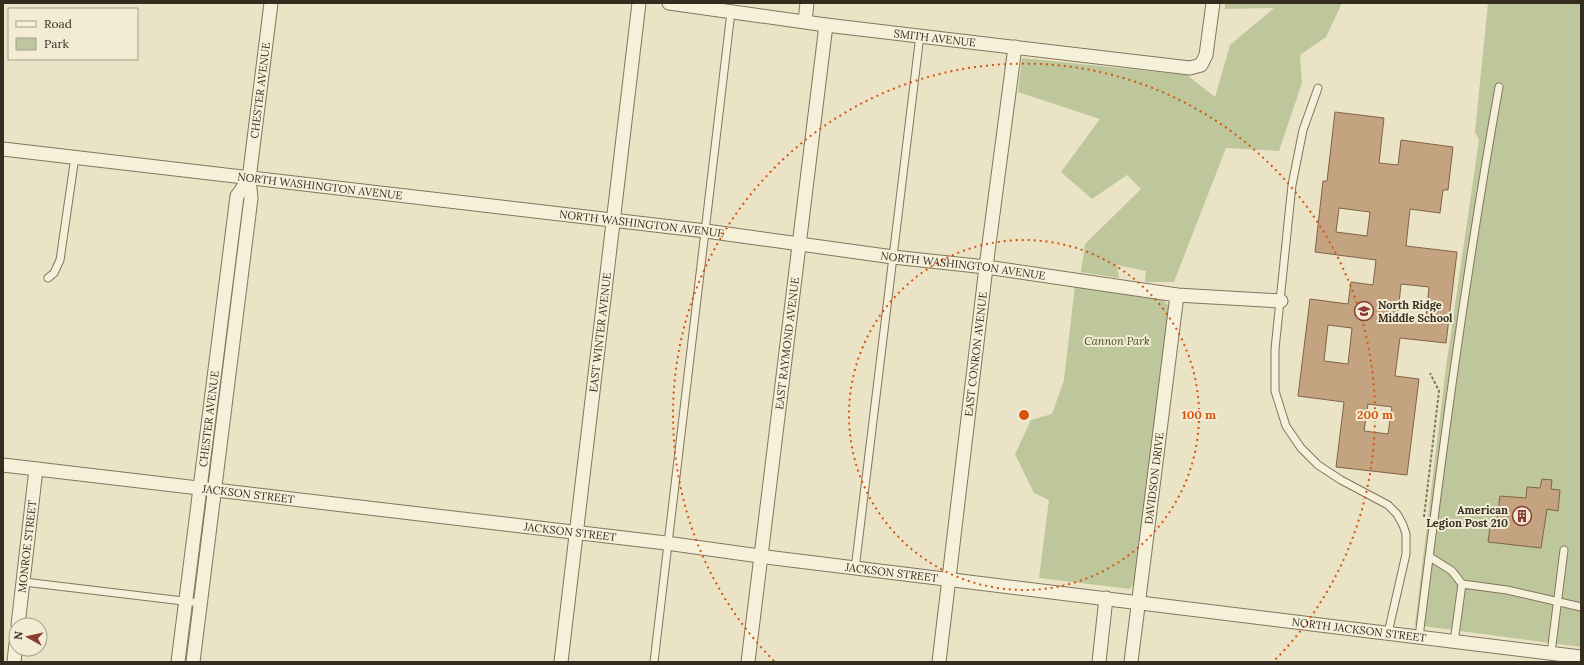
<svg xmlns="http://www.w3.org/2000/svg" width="1584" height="665" viewBox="0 0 1584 665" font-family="Lora,serif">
  <rect width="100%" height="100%" fill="#eae3c6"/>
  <path fill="#bdc79b" d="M1225,3H1342L1326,37L1300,55L1302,83L1279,151L1226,148L1174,282H1145L1146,271L1117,265L1119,278L1081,272L1085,244L1141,189L1127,175L1092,199L1061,172L1100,119L1018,92L1022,58L1187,75L1215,97L1230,45L1274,8L1225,9Z
    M1488,3H1581V647L1415,625L1446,367L1479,140L1475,132Z
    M1075,285L1161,297L1170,308L1135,582L1130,589L1039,578L1049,500L1034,493L1015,454L1031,420L1052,414L1064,380Z"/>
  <path fill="#c4a380" stroke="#806346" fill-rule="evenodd" d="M1335,112L1384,118L1379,163L1398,165L1401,140L1453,147L1448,190H1443L1440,213L1410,209L1406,246L1457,252L1446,343L1400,338L1395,376L1419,379L1407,475L1336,467L1344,402L1298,396L1310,299L1348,304L1351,282L1373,285L1376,260L1315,252L1323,181H1327ZM1339,208L1370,212L1367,236L1336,232ZM1401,284L1429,287L1426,318L1398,314ZM1328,325L1352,328L1348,364L1324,361ZM1368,404L1392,407L1388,434L1364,431Z
    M1542,479L1552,480L1551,489L1560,490L1558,511L1547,509L1541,548L1488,542L1491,520H1497L1500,496L1526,498L1527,487L1540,488Z"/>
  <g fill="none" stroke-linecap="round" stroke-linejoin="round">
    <g stroke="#83755e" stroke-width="9">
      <path id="lane" d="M1318,88L1303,130L1292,185L1275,349V391L1286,426L1301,448L1318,465L1341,480L1388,505L1397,514L1403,525L1406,534V554L1388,633
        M48,278L54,273L60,260L75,157
        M1430,557L1452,571L1462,584L1507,590L1581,607
        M855,569L920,35
        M24,582L200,603
        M1419,637C1442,453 1466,270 1499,87
        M1454,642L1462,584
        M1551,653L1564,550
        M654,662L731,12"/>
    </g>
    <g stroke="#83755e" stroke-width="15">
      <g id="street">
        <path id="s1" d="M669,3L826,25L1190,68L1201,65L1206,55L1213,3"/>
        <path d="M805,21L807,3"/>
        <path id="s2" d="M3,149L706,231L893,257L986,267L1177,295L1281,301"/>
        <path id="s3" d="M3,465L666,543L774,558L1581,657"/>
        <path id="s4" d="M18,625L36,469"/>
        <path d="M14,662L16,643"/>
        <path id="s5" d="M178,662L237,196L249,179"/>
        <path id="s6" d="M193,662L251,198L249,179L271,3"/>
        <path id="s7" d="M561,662L639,3"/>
        <path id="s8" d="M748,662L826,25"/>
        <path id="s9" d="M939,662L986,267L1015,47"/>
        <path d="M1099,662L1106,598"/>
        <path id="s10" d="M1131,662L1177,295"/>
      </g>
    </g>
    <path stroke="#83755e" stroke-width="2" stroke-dasharray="3 2" stroke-linecap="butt" d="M1424,517L1439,391L1430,373"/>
    <use href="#lane" stroke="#f5f0d9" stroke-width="7"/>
    <use href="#street" stroke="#f5f0d9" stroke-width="13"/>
  </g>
  <g fill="none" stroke="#d6540e" stroke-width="2" stroke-dasharray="2 4">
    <circle cx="1024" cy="415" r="175"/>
    <path d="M774 661A351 351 0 1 1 1274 661"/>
  </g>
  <defs>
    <g id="school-ring" transform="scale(1)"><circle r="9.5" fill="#f2ecd5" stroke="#8c3b33" stroke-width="1.5"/><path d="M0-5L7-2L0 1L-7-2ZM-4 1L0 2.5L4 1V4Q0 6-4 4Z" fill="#8c3b33"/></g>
    <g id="building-ring" transform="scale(1)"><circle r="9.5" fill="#f2ecd5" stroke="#8c3b33" stroke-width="1.5"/><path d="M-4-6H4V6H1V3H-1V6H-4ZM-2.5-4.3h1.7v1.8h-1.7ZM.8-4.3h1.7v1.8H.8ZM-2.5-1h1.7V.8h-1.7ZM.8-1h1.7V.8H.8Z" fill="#8c3b33"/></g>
  </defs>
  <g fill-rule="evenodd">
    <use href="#school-ring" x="1364" y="311"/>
    <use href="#building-ring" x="1522" y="516"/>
  </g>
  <g text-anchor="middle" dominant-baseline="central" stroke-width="4" stroke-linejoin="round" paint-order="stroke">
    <g font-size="11" fill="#352c20" stroke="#f2ecd5">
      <text stroke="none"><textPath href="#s1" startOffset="268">SMITH AVENUE</textPath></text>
      <text stroke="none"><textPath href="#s6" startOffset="576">CHESTER AVENUE</textPath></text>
      <text stroke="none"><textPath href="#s2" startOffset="319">NORTH WASHINGTON AVENUE</textPath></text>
      <text stroke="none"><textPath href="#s2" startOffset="643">NORTH WASHINGTON AVENUE</textPath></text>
      <text stroke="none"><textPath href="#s2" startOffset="967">NORTH WASHINGTON AVENUE</textPath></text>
      <text stroke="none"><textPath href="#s7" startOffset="332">EAST WINTER AVENUE</textPath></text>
      <text stroke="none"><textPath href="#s8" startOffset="321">EAST RAYMOND AVENUE</textPath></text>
      <text stroke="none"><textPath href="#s9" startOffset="310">EAST CONRON AVENUE</textPath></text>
      <text stroke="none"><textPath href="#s5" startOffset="245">CHESTER AVENUE</textPath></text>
      <text stroke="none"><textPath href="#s10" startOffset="185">DAVIDSON DRIVE</textPath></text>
      <text stroke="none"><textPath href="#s3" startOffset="247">JACKSON STREET</textPath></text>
      <text stroke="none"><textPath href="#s3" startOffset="571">JACKSON STREET</textPath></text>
      <text stroke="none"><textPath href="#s4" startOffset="79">MONROE STREET</textPath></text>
      <text stroke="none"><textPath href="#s3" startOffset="895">JACKSON STREET</textPath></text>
      <text stroke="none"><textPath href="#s3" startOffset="1366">NORTH JACKSON STREET</textPath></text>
    </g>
    <g font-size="11" font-weight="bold" fill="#352c20" stroke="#f2ecd5" text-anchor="start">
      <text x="1378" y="305">North Ridge<tspan x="1378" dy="13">Middle School</tspan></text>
      <text x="1508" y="510" text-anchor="end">American<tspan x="1508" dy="13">Legion Post 210</tspan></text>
    </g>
    <g font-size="11" font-style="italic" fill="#424f28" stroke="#f2ecd5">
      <text x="1117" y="341">Cannon Park</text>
    </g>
  </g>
  <circle cx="1024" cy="415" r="6" fill="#d6540e" stroke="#f2ecd5" stroke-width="2"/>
  <g font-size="12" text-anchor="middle" font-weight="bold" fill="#d6540e" stroke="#f2ecd5" stroke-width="4" stroke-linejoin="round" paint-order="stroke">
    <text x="1199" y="419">100 m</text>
    <text x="1375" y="419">200 m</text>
  </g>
  <rect width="1584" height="665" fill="none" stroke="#352c20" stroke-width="8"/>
  <rect x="8" y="8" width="130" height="52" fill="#f2ecd5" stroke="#a69f8d"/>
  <rect x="16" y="21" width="20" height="6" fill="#f5f0d9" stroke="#a69f8d"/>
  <text x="44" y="28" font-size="12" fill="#352c20">Road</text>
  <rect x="16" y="38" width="20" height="12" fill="#bdc79b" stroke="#a69f8d"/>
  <text x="44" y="48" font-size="12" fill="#352c20">Park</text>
  <g transform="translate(28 637) rotate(278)"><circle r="19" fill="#f2ecd5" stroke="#a69f8d"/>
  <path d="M0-3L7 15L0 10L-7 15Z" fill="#8c3b33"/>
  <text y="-6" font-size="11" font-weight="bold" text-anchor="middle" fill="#352c20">N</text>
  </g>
</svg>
